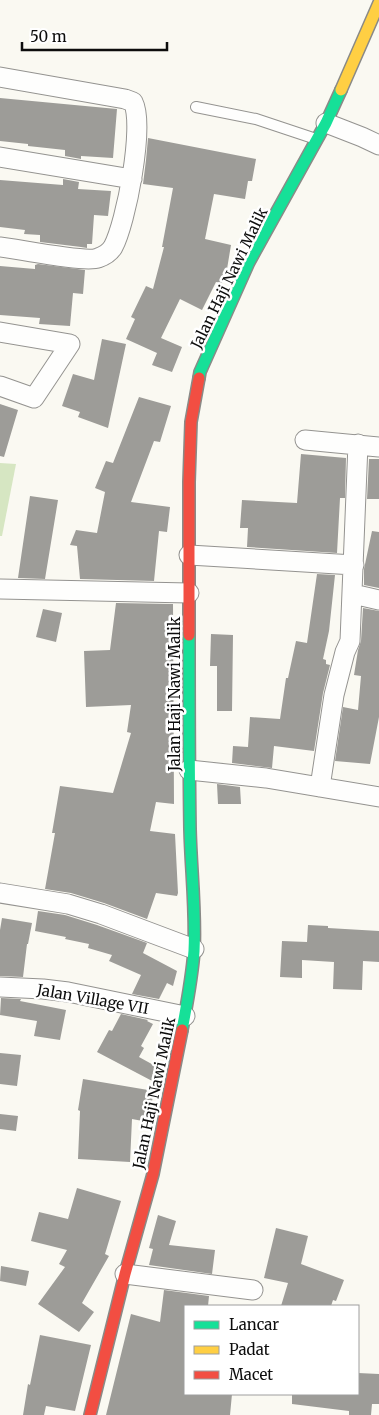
<svg xmlns="http://www.w3.org/2000/svg" width="379" height="1415" viewBox="0 0 379 1415" font-family="Merriweather,serif">
  <rect width="100%" height="100%" fill="#faf9f2"/>
  <path fill="#d6e6c2" d="M0,463L16,464L2,536H0Z"/>
  <path fill="#9d9c98" d="M0,98L117,109L113,158L81,156V159L65,156V150L28,146V144L0,141Z
    M148,138L256,159L252,181H248L245,199L214,194L205,239L231,245L226,275L222,283L216,282L202,310L180,299L161,338L182,347L172,372L152,365L157,353L126,339L135,319L131,317L146,286L153,289L164,247H162L173,188L143,184L146,160Z
    M63,179L79,182L78,189L111,191L108,216L94,215L92,244H87V248L81,247L40,242V235L24,234L25,230L0,227V180L63,185Z
    M38,264L85,270L83,294L73,293L70,326L39,324L40,318L0,315V266L35,269V265Z
    M102,339L126,344L108,428L78,417L80,412L62,406L73,374L94,380Z
    M139,397L171,406L160,442L154,441L131,502L170,507L167,532L159,531L154,581L80,579L77,546L70,545L76,530L97,533L105,492L95,488L106,461L113,463Z
    M0,404L18,410L4,457L0,456Z
    M301,454L346,458L345,498H340L337,553L247,547L248,528H240L242,500L297,503Z
    M369,459H379V499H367Z
    M30,496L58,500L45,579L18,578Z
    M372,531L379,532V588L364,585V569Z
    M317,574L335,575L329,631L323,659L326,660V664L330,665L323,693L314,751L274,746L272,768L232,763L233,746L248,747L250,717L280,719L286,678H288L296,641L307,643Z
    M116,603L173,604L174,804L156,802L150,831L175,834L178,893L177,896L156,893L147,919L104,903L71,893L45,889L55,833H52L60,786L113,793L131,733L127,732L131,705L86,707L84,651L110,650Z
    M363,608L379,611V717L370,764L335,761L343,707L358,710L361,676L354,675L358,650L361,641Z
    M43,609L62,613L56,642L36,637Z
    M211,634L233,635L232,711H217V666H210Z
    M217,784L240,787L241,804H218Z
    M38,911L65,915L97,925L147,943L143,953L177,971L173,986L167,983L159,999L132,994L141,975L109,961L112,955L88,948L89,944L65,939L66,937L35,931Z
    M2,918L32,923L28,944H27L23,977L0,976V930Z
    M308,925L328,926V928L379,931V962L363,961L362,990L333,989L334,962L302,960V978L280,977L282,941L307,942Z
    M1,998L21,999L20,1001L66,1010L60,1040L34,1036L37,1021L0,1015Z
    M121,1014L148,1020L147,1021L153,1024L141,1046L144,1048L139,1057L159,1068L156,1083L97,1052L109,1030L112,1031Z
    M0,1053L21,1055L17,1086L0,1084Z
    M83,1079L154,1091L148,1122L132,1119L130,1162L78,1159L80,1111L78,1110Z
    M0,1114L18,1116L16,1131L0,1129Z
    M77,1188L121,1201L105,1254L109,1256L82,1303L94,1312L79,1332L38,1304L65,1267L59,1264L67,1250L31,1241L39,1212L68,1219Z
    M158,1215L176,1221L169,1245L215,1250L212,1274L149,1265L153,1249L149,1248Z
    M276,1228L308,1236L301,1264L344,1280L336,1301L333,1300L331,1306H281L288,1283L264,1278Z
    M1,1266L29,1271L26,1286L0,1281Z
    M164,1290L209,1296L208,1306H185V1394H232L230,1415H106L131,1314L160,1322Z
    M40,1335L91,1345L75,1411L46,1406L44,1415H23L28,1384L30,1385Z
    M358,1373L379,1374V1404H372L371,1415H349V1411L292,1404V1394H358Z"/>
  <g fill="none" stroke-linecap="round" stroke-linejoin="round">
    <g stroke="#949390" stroke-width="12">
      <path id="lane" d="M196,107L256,119L316,139"/>
    </g>
    <g stroke="#949390" stroke-width="21">
      <path id="street" d="M0,77L125,99L133,102C145,125 126,223 113,247C110,252 104,256 98,258C85,263 18,249 0,247
        M326,123L362,137L379,145
        M0,157L132,179
        M0,332L70,344L34,398L0,386
        M305,440L379,447
        M189,555L354,565
        M0,589L189,593
        M353,594L379,600
        M189,770L266,778L379,797
        M320,787L334,695L345,652L350,641L358,444
        M0,893L68,904L101,914L194,949
        M0,987L43,989L68,992L185,1016
        M125,1274L253,1290"/>
    </g>
    <g stroke="#8a8a87" stroke-width="14">
      <path id="fast" d="M199,378L200,372L249,262L326,123L341,90
        M182,1030C187,1004 192,978 194,951C196,911 191,870 190,829C189,765 189,700 189,635"/>
    </g>
    <g stroke="#8a8a87" stroke-width="14">
      <path id="slow" d="M341,90L379,3"/>
    </g>
    <g stroke="#8a8a87" stroke-width="14">
      <path id="jam" d="M189,635V482L191,422L199,378
        M90,1415L125,1274L153,1174L182,1030"/>
    </g>
    <use href="#lane" stroke="#fefefd" stroke-width="10"/>
    <use href="#street" stroke="#fefefd" stroke-width="19"/>
    <use href="#fast" stroke="#16e098" stroke-width="11"/>
    <use href="#slow" stroke="#ffcf43" stroke-width="11"/>
    <use href="#jam" stroke="#f24e42" stroke-width="11"/>
  </g>
  <g text-anchor="middle" dominant-baseline="central" stroke-width="5" stroke-linejoin="round" paint-order="stroke">
    <g font-size="15" fill="#0d0d0d" stroke="#fff">
      <text transform="translate(229 278) rotate(-64)">Jalan Haji Nawi Malik</text>
      <text transform="translate(174 694) rotate(-90)">Jalan Haji Nawi Malik</text>
      <text transform="translate(93 999) rotate(10)">Jalan Village VII</text>
      <text transform="translate(154 1093) rotate(-78)">Jalan Haji Nawi Malik</text>
    </g>
  </g>
  <rect x="184" y="1305" width="175" height="90" fill="#ffffff" stroke="#9e9e9e"/>
  <rect x="194" y="1321" width="25" height="8" fill="#16e098" stroke="#9e9e9e"/>
  <text x="229" y="1330" font-size="15" fill="#0d0d0d">Lancar</text>
  <rect x="194" y="1346" width="25" height="8" fill="#ffcf43" stroke="#9e9e9e"/>
  <text x="229" y="1355" font-size="15" fill="#0d0d0d">Padat</text>
  <rect x="194" y="1371" width="25" height="8" fill="#f24e42" stroke="#9e9e9e"/>
  <text x="229" y="1380" font-size="15" fill="#0d0d0d">Macet</text>
  <path d="M22 42v8h145v-8" fill="none" stroke="#0d0d0d" stroke-width="2.5"/>
  <text x="30" y="42" font-size="15" fill="#0d0d0d" stroke="#ffffff" stroke-width="4" paint-order="stroke">50 m</text>
</svg>
